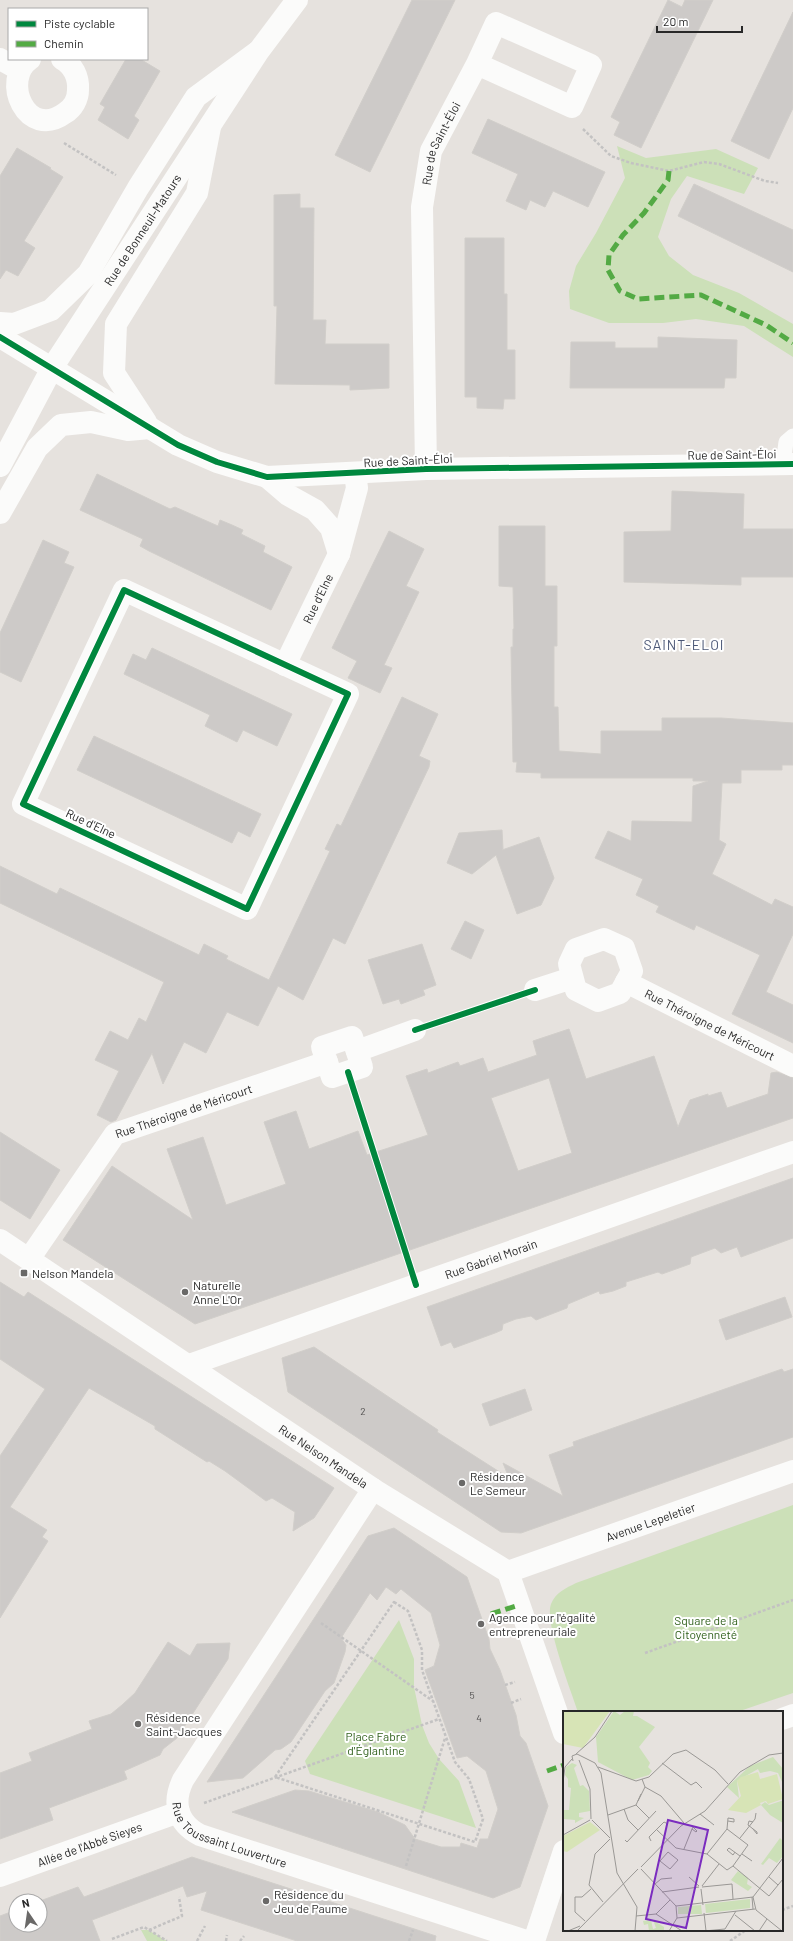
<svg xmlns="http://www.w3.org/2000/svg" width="793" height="1941" viewBox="0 0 793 1941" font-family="Barlow,sans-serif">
  <rect width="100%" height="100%" fill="#e6e2de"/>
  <path fill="#cce0b8" d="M617,146L646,158L716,149L758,168L744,194L687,176L671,199L658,237L669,256L693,275L739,293L793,324V357L744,326L696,319L663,323H609L570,309L569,291L576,266L596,233L625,178Z
    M793,1505V1693L737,1712H578C571,1691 544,1622 551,1604C555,1593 566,1588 576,1583Z
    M399,1620L414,1659V1687L422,1725L429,1743L439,1759L459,1781L476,1828L310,1774L305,1761Z
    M141,1930H148L167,1941H147Z"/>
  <path fill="#cdcac8" stroke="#d1ceca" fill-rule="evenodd" d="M412,0H455L370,172L335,155Z
    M668,0L682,7L685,0H713L641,148L614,135L620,122L611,117Z
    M793,12V108L769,159L731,141Z
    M126,59H140L160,71L134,116L139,120L128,139L98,120L105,107L100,104Z
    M488,119L605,172L588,207L553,191L545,207L530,200L526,210L506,201L518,174L472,153Z
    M17,148L51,168L50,169L63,177L24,241L35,248L18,276L6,270L0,279V176Z
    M694,184L793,230V272L678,216Z
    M300,194V208H314L313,320H326L325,344H389V388L350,390V385L275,384L277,306H274V195Z
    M465,238H504V294H507V350H515V399H504L503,409L477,408V397H465Z
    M658,337L737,340L736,378H725L724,388H570L571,342H615V348H658Z
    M97,474L170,509L175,507L218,526L220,520L232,525L243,530L241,534L265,546L263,552L292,567L271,610L149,551L140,546L143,539L80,510Z
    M672,491L744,494L743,529H793V577H741V585L624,582V532L671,531Z
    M499,526H545V586H557V646H554V707H558L559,751L601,754V731H662V718H721L793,723V765H782V770H741V783H722L719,840L726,844L712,874L772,905L775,899L793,907V934L766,992L793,1005V1043L732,1014L760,955L696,925L694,930L656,912L659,906L636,895L643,879L595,858L608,831L631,841L632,821L692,822L693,786L708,781H693V778H541V773L516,772L517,762H513L511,647H513V629H514L513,587L499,586Z
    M389,531L424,549L406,586L419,592L384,665L392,668L380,693L348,678L357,661L332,648Z
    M43,540L69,552L64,563L74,567L21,682L0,672V633Z
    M152,648L292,714L277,746L243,730L237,742L205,726L210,715L124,674L133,654L146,660Z
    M402,697L438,714L419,756L430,761L429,767L345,944L333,938L303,1000L278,986L258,1026L227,1012L206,1053L184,1042L163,1084L152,1053L116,1120L111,1122L97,1115L119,1071L95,1060L110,1031L128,1040L139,1018L146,1022L164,982L0,903V866L57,894L60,888L199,955L204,944L228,956L226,959L269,980L330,851L325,849L337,824L341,826Z
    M94,736L261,814L250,837L238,831L232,843L77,770Z
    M502,830L503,849L502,850L539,837L554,878L541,905L517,914L496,855L472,874L447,863L459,833Z
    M465,921L484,930L471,959L451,949Z
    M422,944L436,985L423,990L425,995L401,1004L399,999L383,1004L368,960Z
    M569,1029L586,1079L654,1056L678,1127L690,1100L708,1094V1096L721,1092L727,1108L768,1094L771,1073L777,1072L793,1078V1118L195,1324L63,1240L112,1166L193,1220L167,1149L203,1137L226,1205L286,1184L264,1122L296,1111L309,1149L358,1131L367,1155L428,1135L406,1076L427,1069L428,1073L458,1062L460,1066L483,1058L488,1072L537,1055L533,1041ZM549,1078L572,1153L518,1171L491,1098Z
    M0,1132L60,1170L30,1219L0,1200Z
    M793,1178V1238L741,1257L737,1247L721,1253L715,1248L691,1257L690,1264L662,1274L658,1272L626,1282V1286L613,1291L600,1294L599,1291L568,1304L567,1308L536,1320L531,1316L516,1319L503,1324L502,1330L495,1333L454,1348L451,1342L441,1346L427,1307Z
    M0,1282L24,1297L28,1292L334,1488L314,1518L293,1531L295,1512L272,1498L266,1501L225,1471L209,1461L207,1462L155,1429V1426L89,1388L10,1507L47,1530L42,1537L48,1541L0,1618V1456L45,1389L0,1359Z
    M785,1297L792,1317L726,1340L719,1320Z
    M314,1347L438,1430L437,1432L509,1478L503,1463L563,1496L549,1455L574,1446L573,1442L596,1434L782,1369L784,1372L793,1369V1437L521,1533L501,1532L288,1392L282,1358Z
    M525,1389L532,1410L490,1426L482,1404Z
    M394,1528L467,1577L489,1639L490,1649L500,1670L516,1715L520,1736L526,1743L548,1806L520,1887L493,1898L232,1812L295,1790L309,1791L378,1812L405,1825L415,1839L441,1847H460L461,1843L477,1848L480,1839H488L498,1809L486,1771L467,1756L457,1758L425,1670L434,1666L440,1645L431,1613L401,1589L396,1594L386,1587L377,1600L370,1593L341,1638L346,1645L345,1652L334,1683L325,1691L291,1742L281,1749L275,1750L243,1778L207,1782L368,1536Z
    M168,1642L190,1656L197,1644L230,1643L228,1659L177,1738L163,1749L160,1755L124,1771L127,1779L49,1808L53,1820L0,1839V1773L32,1761L29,1753L92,1729L89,1721L111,1714L122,1705L135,1693Z
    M192,1857L436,1936L435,1941H297L201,1910L207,1891L187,1897L183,1886L92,1920L100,1941H0V1916L16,1910V1925H40V1901L78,1887L84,1897Z"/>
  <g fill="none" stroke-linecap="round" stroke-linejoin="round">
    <path stroke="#c3c2c2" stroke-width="2.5" stroke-dasharray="3 2" stroke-linecap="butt" d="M583,129L611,156L631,163L669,171L704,162L719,164L765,181L778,183
      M64,143L116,175
      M394,1602L408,1611L422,1650V1670L446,1737L455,1762L469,1779L483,1819L475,1842L275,1777Z
      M321,1623L433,1701
      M645,1653L793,1600
      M505,1685L515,1682
      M511,1703L521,1699
      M204,1803L439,1719
      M406,1866L445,1738
      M782,1910L793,1906
      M149,1930L182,1916L179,1897
      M112,1939L144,1927L167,1941
      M197,1941L205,1926
      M226,1941L227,1935
      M240,1941L244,1936
      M409,1941L413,1930
      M730,1941L746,1930"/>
    <path stroke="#fbfbfa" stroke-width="15" d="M783,464L786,442L793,436"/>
    <g stroke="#fbfbfa" stroke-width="22">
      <path d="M0,59L18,69"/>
      <path d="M30,59C0,80 27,141 65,113C73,108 78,99 78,90C79,77 73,65 62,59"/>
      <path d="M0,323L14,324L51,310L88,274L138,188L196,97L257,52"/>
      <path d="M0,337L178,445L217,462L267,477L426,469L793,464"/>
      <path d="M146,422L114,373L116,324L197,193L210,127"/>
      <path id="s1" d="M426,469L422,207L431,151L477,64L496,23L591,65L572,107L477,64"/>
      <path d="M267,477L288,495L315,510L331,528L339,554"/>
      <path d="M0,513L37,448L61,425L91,422L128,430L150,428"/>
      <path d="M124,590L348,694L247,909L23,804Z"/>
      <path id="s2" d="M285,665L339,554L357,488L355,473"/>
      <path d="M604,939L624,948L632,971L620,993L598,1001L576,990L569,964L576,949Z"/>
      <path id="s3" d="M626,982L793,1066"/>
      <path d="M535,990L572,978"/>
      <path d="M352,1037L362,1067L332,1077L322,1047Z"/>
      <path d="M357,1051L415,1030"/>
      <path id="s4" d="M0,1240L373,1489L508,1572L564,1733"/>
      <path id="s5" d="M29,1259L115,1134L327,1062"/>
      <path id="s6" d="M189,1365L793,1152"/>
      <path id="s7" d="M373,1489L183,1780C172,1803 177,1823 200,1835L526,1941"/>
      <path id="s8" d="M508,1572L793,1471"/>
      <path d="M782,1719L793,1715"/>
      <path id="s9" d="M0,1876L179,1812"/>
      <path d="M534,1941L564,1851"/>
    </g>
    <path stroke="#fbfbfa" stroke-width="22" id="s10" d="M0,466L52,368L258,52L297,0"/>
    <path stroke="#53aa44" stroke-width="5" stroke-dasharray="10 5" stroke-linecap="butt" d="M669,171L668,180L644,213L623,235L609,255L608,270L620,291L638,299L701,295L766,325L793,343
      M491,1614L519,1605
      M547,1771L564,1765"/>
    <g stroke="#fff" stroke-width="8">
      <path id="cycleway" d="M0,337L178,445L217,462L267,477L426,469L793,464
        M124,590L348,694L247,909L23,804Z
        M415,1030L535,990
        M348,1072L416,1285"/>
    </g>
    <use href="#cycleway" stroke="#00873e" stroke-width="6"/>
  </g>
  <g fill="#6a6968" stroke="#fff" stroke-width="1.5">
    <rect x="20" y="1269" width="8" height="8" rx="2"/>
    <circle cx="185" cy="1292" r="4"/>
    <circle cx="462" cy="1483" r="4"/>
    <circle cx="481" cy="1624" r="4"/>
    <circle cx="138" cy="1724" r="4"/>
    <circle cx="266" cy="1901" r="4"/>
  </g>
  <g text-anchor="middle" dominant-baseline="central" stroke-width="4" stroke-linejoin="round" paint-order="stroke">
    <g font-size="10" fill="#525151">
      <text x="363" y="1411">2</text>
      <text x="472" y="1695">5</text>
      <text x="479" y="1718">4</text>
    </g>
    <g font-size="12" fill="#282828" stroke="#fff">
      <text stroke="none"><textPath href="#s1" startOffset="329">Rue de Saint-Éloi</textPath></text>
      <text stroke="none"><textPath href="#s10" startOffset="276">Rue de Bonneuil-Matours</textPath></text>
      <text transform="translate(732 454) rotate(-1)">Rue de Saint-Éloi</text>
      <text transform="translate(408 460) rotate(-3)">Rue de Saint-Éloi</text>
      <text stroke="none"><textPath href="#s2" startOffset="74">Rue d'Elne</textPath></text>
      <text transform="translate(91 823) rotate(25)">Rue d'Elne</text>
      <text stroke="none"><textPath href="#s3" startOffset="94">Rue Théroigne de Méricourt</textPath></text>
      <text stroke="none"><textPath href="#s5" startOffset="224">Rue Théroigne de Méricourt</textPath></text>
      <text stroke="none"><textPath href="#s6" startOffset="320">Rue Gabriel Morain</textPath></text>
      <text stroke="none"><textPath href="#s4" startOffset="389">Rue Nelson Mandela</textPath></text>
      <text stroke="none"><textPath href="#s8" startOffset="151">Avenue Lepeletier</textPath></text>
      <text stroke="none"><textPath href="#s7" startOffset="437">Rue Toussaint Louverture</textPath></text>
      <text stroke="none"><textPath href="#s9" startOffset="95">Allée de l'Abbé Sieyes</textPath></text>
    </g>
    <g font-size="12" fill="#282828" stroke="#fff" text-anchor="start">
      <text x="32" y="1273">Nelson Mandela</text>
      <text x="193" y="1285">Naturelle<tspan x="193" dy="14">Anne L'Or</tspan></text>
      <text x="470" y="1476">Résidence<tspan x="470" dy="14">Le Semeur</tspan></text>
      <text x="489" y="1617">Agence pour l'égalité<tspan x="489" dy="14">entrepreneuriale</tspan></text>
      <text x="146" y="1717">Résidence<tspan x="146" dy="14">Saint-Jacques</tspan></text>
      <text x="274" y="1894">Résidence du<tspan x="274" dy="14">Jeu de Paume</tspan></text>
    </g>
    <g font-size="12" fill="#31611d" stroke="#fff">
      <text x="706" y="1620">Square de la<tspan x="706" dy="14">Citoyenneté</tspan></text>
      <text x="376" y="1736">Place Fabre<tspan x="376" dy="14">d'Églantine</tspan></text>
    </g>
    <g font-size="14" letter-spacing="1" fill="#4b5776" stroke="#fff">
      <text x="684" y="644">SAINT-ELOI</text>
    </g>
  </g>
  <g transform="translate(563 1711)">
    <rect width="220" height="220" fill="#e6e2de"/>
    <path d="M51,0L57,4L62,0H71L70,5H74L92,16L76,36L87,52L85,56L89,60L86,64L69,69L35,51L33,26ZM210,46L220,58V73L215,62L207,60L197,62L195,58L174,70L176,87L164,76L187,55ZM9,52L14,54L11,57L17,75L20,74L26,80L27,100L16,102V106L21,107L12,112V109L1,108L0,114V99H6L8,77L5,76V68L2,64L3,56ZM218,90H220V112L207,104L198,94L202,91L206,94ZM217,127L220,130V145L214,152L206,147L200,154L198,153ZM175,160L185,167L184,173L189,176L185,180L168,169ZM187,188V197L143,202L142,193ZM138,194L139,203H115V196ZM88,209L90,218L93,217L90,209L101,216V219L86,220L85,213L81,214L80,210Z" fill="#cce0b8"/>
    <path d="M0,0H47L20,37L0,33ZM195,61L197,68L214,63L220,88L205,93L203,90L197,92L198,94L183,102L165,99L178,85L174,70L178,66ZM27,111L37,119L4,141L0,140V125Z" fill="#d7e4b6"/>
    <path fill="none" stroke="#9a9895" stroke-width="1" d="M13,43L32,26L49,0M16,49L27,78L28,108M10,50L9,45L14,43L32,52L38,62L54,162L74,196L72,220M99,52L128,74L133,71L139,77M35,56L73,70L86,66L110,43L123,39L152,59L165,73M0,71L2,56L9,48M82,76L98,85L121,112M75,90L82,76L79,68M73,94L86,107M61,98L65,109L75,119M137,103L151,114M45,104L73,94L78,83M29,109L47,127M190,111L186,110L185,114L194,121V123L190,118M130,116L134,120L133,121L129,118ZM164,118L185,134L170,155M94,119L113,137L144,143L164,159L170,155L206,185L220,168M0,124L27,109M177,127L192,108L193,102M62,129L64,131L93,100M88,130L86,126L101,111L105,113M166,137L177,145M166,137L164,139L170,144L172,141M121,138L129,118M105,141L115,149L107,158L97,150ZM144,143L164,118L165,107L171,108V111L165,110M179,143L189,150M78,156L118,115L142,100L177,61L206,44L220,42M78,158L113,195L114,207L106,220M126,166L136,175M206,166L215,174M92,173L98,168L109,167M139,175L156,153M139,176L169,173L170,188M138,178L140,194M99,181L136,176M189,186L190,198M190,186L220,147M190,186L193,199L219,220M40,191L26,174L32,143L47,128M113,195L190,186M141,202L143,220M93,203L119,220M93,203L107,189M172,204L192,220M73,205L93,203M114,207L192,198M22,210L12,201V186H19L28,178M5,220L17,215M14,220L75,158M141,220L162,218L173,200M196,220L204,208"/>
    <path fill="#7b2cbf" fill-opacity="0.15" stroke="#7b2cbf" stroke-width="2" d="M105,109L145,119L123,217L83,208Z"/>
    <rect width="220" height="220" fill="none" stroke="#282828" stroke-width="2"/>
  </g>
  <rect x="8" y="8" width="140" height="52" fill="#ffffff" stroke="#a9a9a9"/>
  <rect x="16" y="21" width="20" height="6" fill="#00873e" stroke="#a9a9a9"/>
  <text x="44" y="28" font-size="12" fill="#282828">Piste cyclable</text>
  <rect x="16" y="41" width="20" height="6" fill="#53aa44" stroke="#a9a9a9"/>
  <text x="44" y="48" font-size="12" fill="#282828">Chemin</text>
  <g transform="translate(28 1913) rotate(347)"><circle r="19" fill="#ffffff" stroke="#a9a9a9"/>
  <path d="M0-3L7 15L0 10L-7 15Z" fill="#6a6968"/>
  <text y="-6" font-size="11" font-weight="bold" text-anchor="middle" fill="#282828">N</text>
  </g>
  <path d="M657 26v6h85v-6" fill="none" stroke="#282828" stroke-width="2"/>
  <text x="663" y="26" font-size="12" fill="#282828" stroke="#ffffff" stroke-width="3" paint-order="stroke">20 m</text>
</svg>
